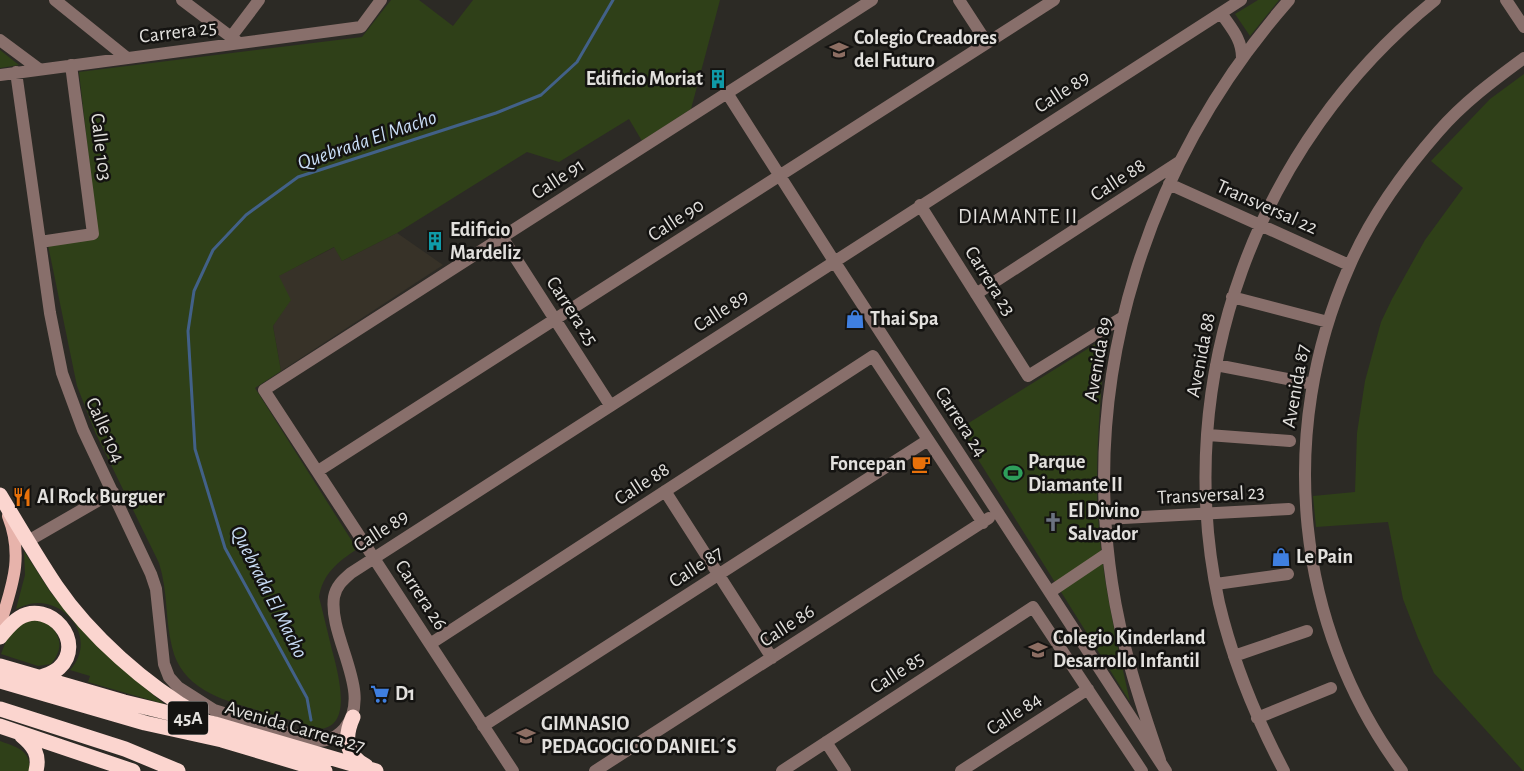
<svg xmlns="http://www.w3.org/2000/svg" width="1524" height="771" viewBox="0 0 1524 771" font-family="'Alegreya Sans',sans-serif">
  <rect width="100%" height="100%" fill="#2c2a25"/>
  <path fill="#373228" d="M397,233L443,265L281,371L273,326L290,300L278,276L335,247L342,261Z"/>
  <path fill="#2f4018" d="M391,0H419L453,26L473,0H720L691,109L642,141L629,119L559,162L527,152L397,233L342,261L334,247L279,276L291,300L273,326L281,371L255,388L357,549C338,562 323,573 319,597C323,613 327,629 331,646C336,666 356,728 319,729C300,723 280,717 260,711C223,700 182,690 172,647C165,619 168,591 159,563L95,432L77,386L48,245L98,238L79,72L362,37Z
    M1258,0H1279L1250,36L1235,14Z
    M0,50L19,65L0,68Z
    M1524,74V771H1523L1434,673L1418,638L1403,599L1388,522L1316,527L1313,496L1355,492L1357,433L1365,381L1381,322L1392,299L1425,240L1463,188L1431,161L1490,99Z
    M1105,338C1102,385 1097,433 1097,480C1096,555 1114,629 1130,702L959,429Z
    M24,551L51,593L81,626L137,681L164,704L88,682L90,676L70,670C95,643 73,604 38,603C30,603 23,606 16,609L25,575Z
    M27,620C31,620 39,619 43,620C46,621 47,624 49,625C63,637 62,651 51,664L38,666L1,654L8,636Z
    M0,741C16,747 32,750 29,771H0Z"/>
  <g fill="none" stroke-linecap="round" stroke-linejoin="round">
    <path stroke="#426188" stroke-width="3" d="M311,720L307,698L225,548L195,449L188,331L194,291L213,250L246,215L298,177L496,113L541,95L577,62L613,0"/>
    <path stroke="#886f6b" stroke-width="12" d="M55,0L127,58
      M182,0L239,43
      M959,0L987,43
      M1506,0L1524,27
      M1221,13C1231,28 1242,39 1242,58
      M231,37L259,0
      M0,40L39,69
      M16,72L50,313L62,373L83,430L151,574L156,589L164,664L169,677L178,687L214,710L310,740C324,742 334,740 344,729C375,694 328,638 334,597C336,586 343,580 351,573L1241,0
      M0,75L361,27L381,0
      M727,93L834,261L1166,771
      M1169,184L1349,265
      M920,205L1028,376L1123,317
      M502,237L610,405
      M40,242L93,234L71,65
      M976,294L1179,162
      M1232,297L1328,322
      M1216,365L1313,384
      M1208,435L1290,441
      M318,471L1054,0
      M665,491L772,658
      M1105,519L1289,509
      M28,541L113,492
      M1216,584L1288,574
      M1050,592L1108,553
      M430,644L873,356L983,523
      M1234,656L1307,631
      M1257,718L1331,688
      M483,726L928,440
      M826,742L845,771
      M1160,760C1140,702 1121,644 1112,583C1080,371 1148,161 1289,0
      M513,771L264,390L872,0
      M595,771L989,518
      M782,771L1033,607L1142,771
      M961,771L1088,689
      M1284,771C1256,718 1233,662 1219,603C1170,378 1257,143 1435,0
      M1402,771C1294,626 1276,431 1349,267C1370,218 1403,172 1438,132C1463,103 1494,80 1524,58"/>
    <path stroke="#e7b3ab" stroke-width="12" d="M0,625C12,586 24,557 8,516"/>
    <path stroke="#fbd5cf" stroke-width="15" d="M0,495C18,525 36,556 56,586C90,636 146,685 198,715
      M0,637C6,630 11,623 19,618C49,599 87,642 59,668C54,673 46,675 39,678
      M0,666L124,702L215,724L376,771
      M0,681L145,723L222,740L325,771
      M0,709L125,749L178,771
      M353,717C344,737 345,755 366,766
      M0,726L133,771
      M22,736C34,746 40,755 36,771"/>
  </g>
  <defs>
    <g id="school-bare" transform="scale(1.5)"><path d="M0-5L7-2L0 1L-7-2ZM-4 1L0 2.5L4 1V4Q0 6-4 4Z" fill="#8d6e63" stroke="#141311" stroke-width="2.5" paint-order="stroke"/></g>
    <g id="building-bare" transform="scale(1.5)"><path d="M-4-6H4V6H1V3H-1V6H-4ZM-2.5-4.3h1.7v1.8h-1.7ZM.8-4.3h1.7v1.8H.8ZM-2.5-1h1.7V.8h-1.7ZM.8-1h1.7V.8H.8Z" fill="#0f9aa8" stroke="#141311" stroke-width="2.5" paint-order="stroke"/></g>
    <g id="shop-bare" transform="scale(1.5)"><path d="M-5-2.5h2.3a2.7 3.5 0 0 1 5.4 0H5L5.5 6h-11ZM-1.5-2.5h3a1.5 2.3 0 0 0-3 0Z" fill="#3f7fe0" stroke="#141311" stroke-width="2.5" paint-order="stroke"/></g>
    <g id="cafe-bare" transform="scale(1.5)"><path d="M-5.5-4.5H6V0H3Q3 3.5 0 3.5H-2.5Q-5.5 3.5-5.5 0ZM3-3.2v2h1.7v-2ZM-6 4.5H4V6H-6Z" fill="#e8710a" stroke="#141311" stroke-width="2.5" paint-order="stroke"/></g>
    <g id="stadium-bare" transform="scale(1.5)"><path d="M0-5a6.5 5 0 1 0 0 10a6.5 5 0 1 0 0-10ZM-3.5-1.8h7v3.6h-7Z" fill="#2e9e5b" stroke="#141311" stroke-width="2.5" paint-order="stroke"/></g>
    <g id="restaurant-bare" transform="scale(1.5)"><path d="M-5-6h1v4h1v-4h1v4h1v-4h1v5L-1.5 .5V6h-2V.5L-5-1ZM5-6V6H3V1.5H1.5Q1.5-4 5-6Z" fill="#e8710a" stroke="#141311" stroke-width="2.5" paint-order="stroke"/></g>
    <g id="church-bare" transform="scale(1.5)"><path d="M-1.2-6h2.4v3.5h3.3v2.4h-3.3V6h-2.4V-.1h-3.3v-2.4h3.3Z" fill="#6b7280" stroke="#141311" stroke-width="2.5" paint-order="stroke"/></g>
    <g id="supermarket-bare" transform="scale(1.5)"><path d="M-6-5.5h2.5l.6 2H6L4.5 2H-2.5L-4.4-4H-6ZM-1.5 3.2a1.3 1.3 0 1 0 .1 0ZM3 3.2a1.3 1.3 0 1 0 .1 0Z" fill="#3f7fe0" stroke="#141311" stroke-width="2.5" paint-order="stroke"/></g>
  </defs>
  <g fill-rule="evenodd">
    <use href="#school-bare" x="839" y="50"/>
    <use href="#building-bare" x="718" y="79"/>
    <use href="#building-bare" x="435" y="241"/>
    <use href="#shop-bare" x="855" y="319"/>
    <use href="#cafe-bare" x="921" y="464"/>
    <use href="#stadium-bare" x="1013" y="473"/>
    <use href="#restaurant-bare" x="22" y="497"/>
    <use href="#church-bare" x="1053" y="522"/>
    <use href="#shop-bare" x="1281" y="557"/>
    <use href="#school-bare" x="1038" y="650"/>
    <use href="#supermarket-bare" x="380" y="694"/>
    <use href="#school-bare" x="526" y="736"/>
  </g>
  <g text-anchor="middle" dominant-baseline="central" stroke-width="5" stroke-linejoin="round" paint-order="stroke">
    <rect fill="#141311" stroke="#a4a2a0" stroke-width="1" x="168" y="701.5" width="40" height="33" rx="4"/>
    <g font-size="19" font-weight="bold" fill="#e2e0dd">
      <text x="188" y="718">45A</text>
    </g>
    <g font-size="20" fill="#e2e0dd" stroke="#141311">
      <text transform="translate(178 32) rotate(-7)">Carrera 25</text>
      <text transform="translate(1062 92) rotate(-33)">Calle 89</text>
      <text transform="translate(101 147) rotate(83)">Calle 103</text>
      <text transform="translate(558 179) rotate(-33)">Calle 91</text>
      <text transform="translate(1118 180) rotate(-33)">Calle 88</text>
      <text transform="translate(1267 207) rotate(24)">Transversal 22</text>
      <text transform="translate(676 220) rotate(-33)">Calle 90</text>
      <text transform="translate(990 281) rotate(58)">Carrera 23</text>
      <text transform="translate(572 311) rotate(57)">Carrera 25</text>
      <text transform="translate(721 311) rotate(-33)">Calle 89</text>
      <text transform="translate(1201 355) rotate(-79)">Avenida 88</text>
      <text transform="translate(1098 359) rotate(-80)">Avenida 89</text>
      <text transform="translate(1296 386) rotate(-80)">Avenida 87</text>
      <text transform="translate(961 422) rotate(57)">Carrera 24</text>
      <text transform="translate(105 430) rotate(66)">Calle 104</text>
      <text transform="translate(642 484) rotate(-33)">Calle 88</text>
      <text transform="translate(1211 495) rotate(-3)">Transversal 23</text>
      <text transform="translate(381 531) rotate(-33)">Calle 89</text>
      <text transform="translate(696 567) rotate(-33)">Calle 87</text>
      <text transform="translate(421 595) rotate(57)">Carrera 26</text>
      <text transform="translate(787 626) rotate(-33)">Calle 86</text>
      <text transform="translate(897 673) rotate(-33)">Calle 85</text>
      <text transform="translate(1014 714) rotate(-33)">Calle 84</text>
      <text transform="translate(295 727) rotate(16)">Avenida Carrera 27</text>
    </g>
    <g font-size="20" font-weight="bold" fill="#e2e0dd" stroke="#141311" text-anchor="start">
      <text x="854" y="38">Colegio Creadores<tspan x="854" dy="23">del Futuro</tspan></text>
      <text x="703" y="79" text-anchor="end">Edificio Moriat</text>
      <text x="450" y="230">Edificio<tspan x="450" dy="23">Mardeliz</tspan></text>
      <text x="870" y="319">Thai Spa</text>
      <text x="1028" y="462">Parque<tspan x="1028" dy="23">Diamante II</tspan></text>
      <text x="906" y="464" text-anchor="end">Foncepan</text>
      <text x="37" y="497">Al Rock Burguer</text>
      <text x="1068" y="511">El Divino<tspan x="1068" dy="23">Salvador</tspan></text>
      <text x="1296" y="557">Le Pain</text>
      <text x="1053" y="638">Colegio Kinderland<tspan x="1053" dy="23">Desarrollo Infantil</tspan></text>
      <text x="395" y="694">D1</text>
      <text x="541" y="724">GIMNASIO<tspan x="541" dy="23">PEDAGOGICO DANIEL´S</tspan></text>
    </g>
    <g font-size="21" font-style="italic" fill="#c9ddf6" stroke="#141311">
      <text transform="translate(367 140) rotate(-19)">Quebrada El Macho</text>
      <text transform="translate(269 592) rotate(63)">Quebrada El Macho</text>
    </g>
    <g font-size="21" letter-spacing="1" fill="#e2e0dd" stroke="#141311">
      <text x="1018" y="216">DIAMANTE II</text>
    </g>
  </g>
</svg>
